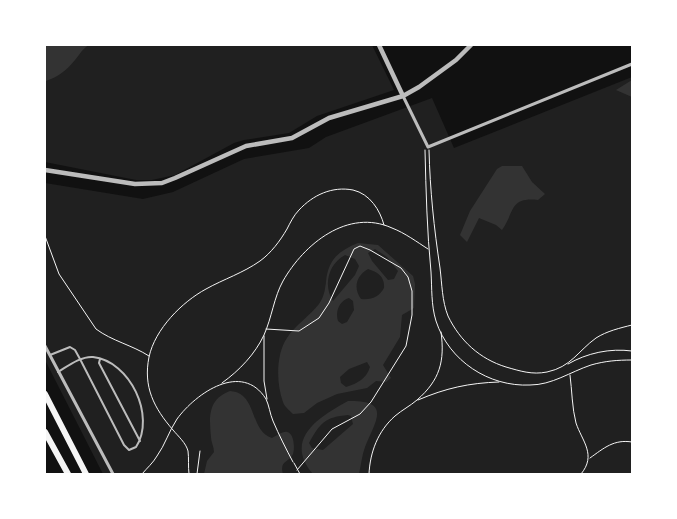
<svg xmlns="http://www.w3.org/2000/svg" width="677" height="519" viewBox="0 0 677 519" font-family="'DejaVu Sans',sans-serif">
  <rect width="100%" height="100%" fill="#111"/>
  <path fill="#202020" d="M45,45H372L394,90L317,116L289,133L244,140L234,143L175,175L152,180H136L45,162Z
    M632,77V474H103L45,360V183L143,199L173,192L244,159L309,148L326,137L432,98L454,148Z"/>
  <path fill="#333" fill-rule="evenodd" d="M45,45H89C82,49 80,54 75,60C67,70 58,77 46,81Z
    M632,80V97L616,90Z
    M502,166H522L532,182L545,194L538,200C509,197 515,212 502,230L496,225L479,218L467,242L460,235L470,211L497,169Z
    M358,243L378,245L413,276L415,284L414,308L402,315L400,337L383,365L391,378L386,382L376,381L367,388L337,394L317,403L304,413L293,414C289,410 284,406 283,402C276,383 276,354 287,338C295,325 310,316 319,304C324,297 325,290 326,282C328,260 338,251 358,243ZM375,249L387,257L398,271L394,279L388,280L372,261L368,253ZM345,255L355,259L359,266L355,275L333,301C323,286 328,264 345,255ZM368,269C378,272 385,277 384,288C379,297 372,300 361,299C353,288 356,276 368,269ZM349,298L353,301L354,310L347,322L342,324L338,321C335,312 339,301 349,298ZM367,362L370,367C366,379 358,383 346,387L341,383L340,377L349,369Z
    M230,391C258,393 249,431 272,438C276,436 283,431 287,432C294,433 295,448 293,454C289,463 279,460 283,474H204L207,461L214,452C214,447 211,442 211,437C209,417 208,399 230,391Z
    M348,401C393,400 375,421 365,447C362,455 361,465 359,474H313C283,439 319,417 348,401ZM348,415L351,416L353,424L323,450L312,448L309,443C320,423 325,417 348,415Z"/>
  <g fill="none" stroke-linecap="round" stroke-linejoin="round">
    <path stroke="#f5f5f5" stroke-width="1" d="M425,150C426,191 427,231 431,272C432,288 431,305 436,321C449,361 489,387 530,385C552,385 570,372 591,365C605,361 617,360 632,360
      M429,150C430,190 434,228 440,268C442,284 442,301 448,316C460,341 480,359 506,367C520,371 532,375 547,372C571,367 578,351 596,338C607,331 620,328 632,325
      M45,236L59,274L96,329C112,341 132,345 149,356
      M266,329L299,331L319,318L329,303L354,249L360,246L370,250L401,268L408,277L412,291V315L406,346L371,402L360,414L332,429L297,470
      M264,336V381L267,399
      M568,364C587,353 610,348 632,351
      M570,375C572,390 572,408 576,423C582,441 597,455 581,474
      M222,383C240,370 255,354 264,335C272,317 274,297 283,281C304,244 348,208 392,228C405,233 417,242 428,249
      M418,400C446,388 469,383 499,382
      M590,458C604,448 614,439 632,442
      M294,463L300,474
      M142,474C147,468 153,463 157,456C165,445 169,431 177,419C196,393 242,361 266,399C269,405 270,414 273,421C279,435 286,449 293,462
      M189,474C188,467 189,458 188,451C186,443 178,436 173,430C154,408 143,387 149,357C155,329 182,302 206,289C224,279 243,273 260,261C271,253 280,241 287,229C290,223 294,215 299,210C313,195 332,186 353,190C370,194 380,210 384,225
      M197,474L200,451
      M369,474C370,452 378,431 395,416C402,410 410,406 417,400C440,380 445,361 441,332"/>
    <path stroke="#bcbcbc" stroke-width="2" d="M50,355L70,347L75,350L80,359L124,445L129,450L136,447C156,416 130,361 93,357C81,356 68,366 58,372
      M100,359L99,363L140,441"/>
    <path stroke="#bcbcbc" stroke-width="3" d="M403,96L428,147L632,64
      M45,346L113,474"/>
    <path stroke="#bcbcbc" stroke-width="4.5" d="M379,45L403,96
      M45,170L135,184L162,183L175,178L246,146L292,138L329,118L403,96L419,87L456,60L471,45"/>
    <path stroke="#f5f5f5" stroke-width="6" d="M45,394L86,474
      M45,432L68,474"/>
  </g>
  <rect width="677" height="519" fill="none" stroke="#ffffff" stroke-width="92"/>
</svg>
